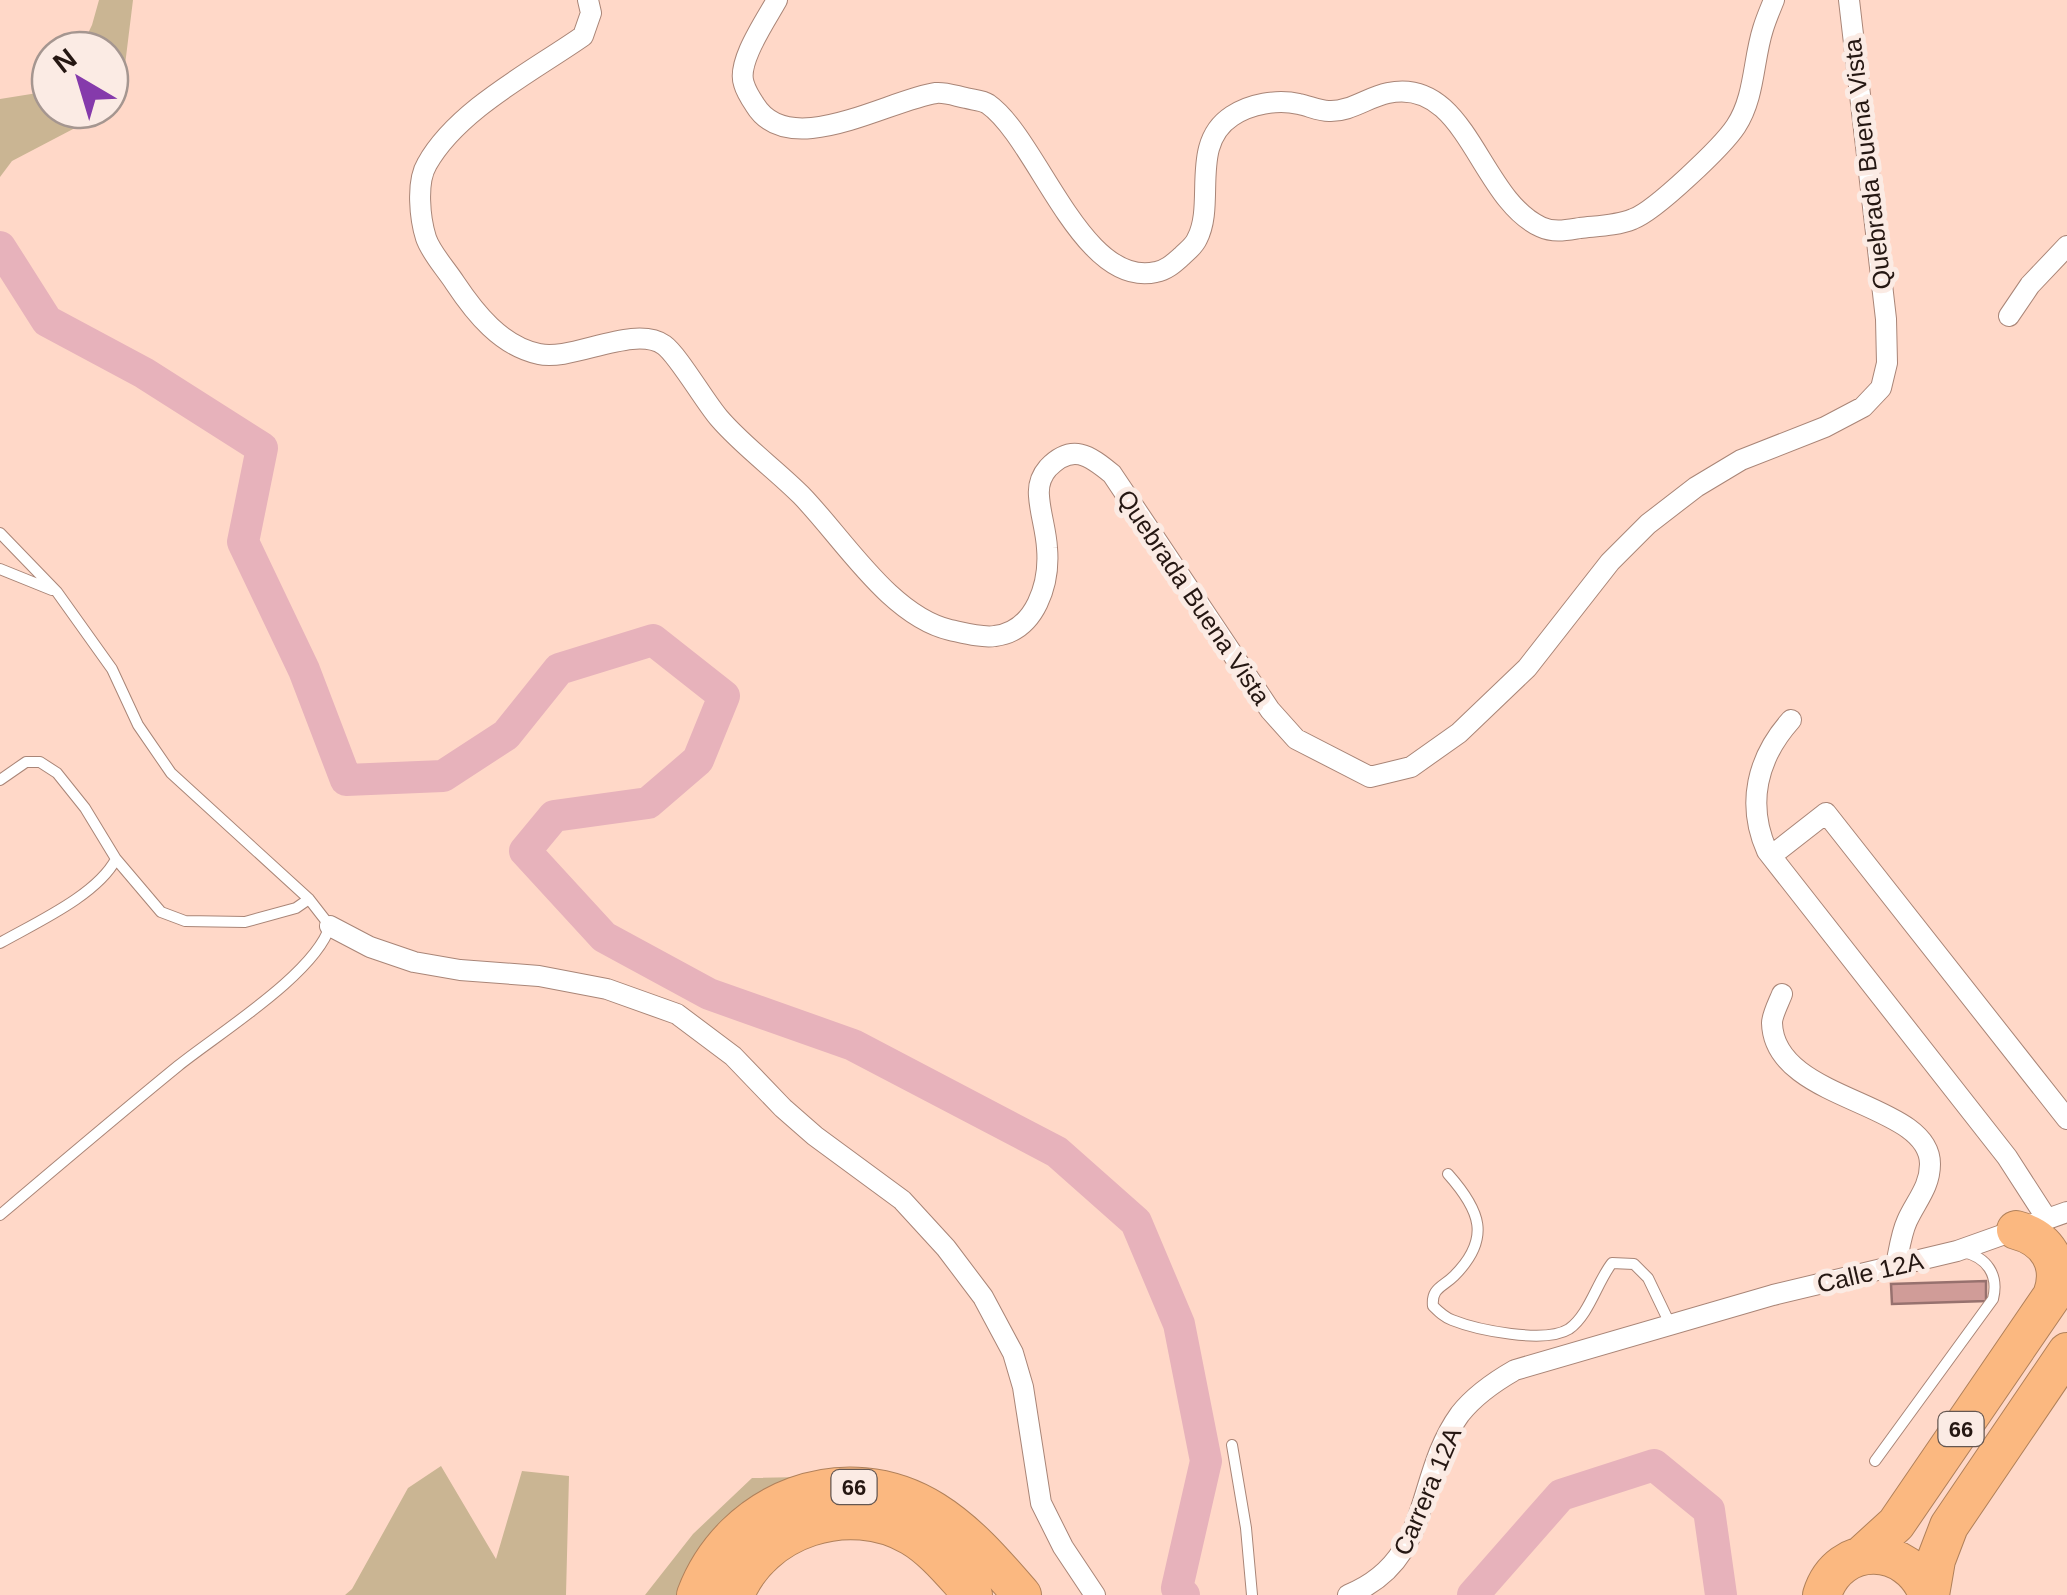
<svg xmlns="http://www.w3.org/2000/svg" width="2067" height="1595" viewBox="0 0 2067 1595" font-family="Helvetica,sans-serif">
  <rect width="100%" height="100%" fill="#ffd8c8"/>
  <path fill="#cab593" d="M99,0H133L125,65L110,84V50H80L92,25Z
    M50,91V110H89L75,128L12,161L0,177V99Z
    M441,1466L496,1559L522,1471L569,1476L566,1595H345L352,1589L408,1488Z
    M804,1477L683,1595H645L693,1534L752,1478Z"/>
  <g fill="none" stroke-linecap="round" stroke-linejoin="round">
    <path stroke="#e7b2bb" stroke-width="32" d="M0,247L47,321L144,373L262,448L243,542L304,670L346,780L443,776L506,735L559,669L653,640L724,696L698,760L648,803L554,816L525,851L604,937L709,994L853,1045L1057,1152L1136,1222L1179,1324L1206,1461L1177,1588L1184,1595
      M1473,1595L1561,1495L1654,1465L1709,1510L1721,1595"/>
  </g>
  <path fill="#d09c98" stroke="#97716e" stroke-width="2.5" d="M1986,1281V1301L1892,1304L1891,1284Z"/>
  <g fill="none" stroke-linecap="round" stroke-linejoin="round">
    <g stroke="#a98577" stroke-width="12">
      <path id="lane" d="M0,533L57,592L112,669L138,725L171,773L309,899L330,926C315,974 219,1033 178,1066C118,1115 59,1165 0,1215
        M0,569L52,590
        M0,780L26,762H40L57,773L85,808L116,859L161,912L185,921L245,922L296,908L309,899
        M0,943C37,922 97,895 116,859
        M1448,1174C1480,1210 1492,1238 1454,1276C1443,1287 1431,1288 1433,1306C1439,1312 1444,1317 1452,1320C1477,1330 1545,1344 1569,1329C1589,1315 1597,1282 1612,1263L1634,1264L1648,1278L1671,1326
        M1232,1445L1246,1528L1252,1595
        M1875,1461L1993,1299C1999,1275 1987,1257 1963,1252"/>
    </g>
    <g stroke="#a98577" stroke-width="22">
      <path id="street" d="M588,0L591,13L583,36C533,71 457,110 427,164C416,182 420,219 426,238C431,253 446,269 455,283C475,313 501,346 539,354C571,362 634,324 664,345C678,355 705,402 719,418C743,446 775,469 801,495C843,538 890,616 950,630C964,633 982,638 995,636C1036,631 1050,583 1047,548C1046,530 1040,513 1039,496C1038,485 1041,476 1048,468C1072,443 1089,455 1112,474L1270,710L1296,739L1370,777L1411,767L1459,733L1527,668L1610,562L1648,524L1696,487L1741,460L1825,427L1863,407L1881,388L1887,363L1886,319L1849,0
        M777,0C766,20 736,63 744,84C746,91 751,99 755,105C789,161 888,100 936,93C945,92 956,96 966,98C973,100 982,100 988,104C1038,139 1082,289 1156,272C1167,270 1174,263 1182,256C1188,250 1194,246 1197,239C1216,203 1189,144 1232,116C1250,104 1277,99 1299,104C1309,106 1319,111 1329,111C1350,112 1368,97 1388,93C1467,76 1479,199 1541,227C1554,233 1567,230 1580,228C1597,226 1616,226 1633,219C1655,211 1723,146 1736,126C1755,97 1753,60 1763,29C1766,19 1770,10 1774,0
        M2009,316L2030,285L2067,246
        M1791,720C1757,758 1746,804 1767,851L2007,1157L2047,1219
        M1771,856L1826,813L2067,1119
        M330,926L370,947L414,962L460,970L539,976L607,989L677,1014L733,1056L783,1108L815,1136L902,1200L946,1248L983,1297L1013,1353L1023,1387L1041,1503L1063,1547L1095,1595
        M1782,994C1779,1002 1772,1015 1772,1023C1774,1102 1930,1101 1930,1164C1930,1187 1916,1201 1907,1221C1901,1234 1899,1251 1896,1265
        M1348,1595C1434,1560 1413,1479 1460,1414C1475,1395 1494,1382 1515,1370L1773,1295L1957,1251L2067,1212"/>
    </g>
    <g stroke="#b0805a" stroke-width="40">
      <path id="highway" d="M2016,1230C2047,1238 2064,1264 2052,1296
        M1862,1555L1896,1524L2067,1274
        M696,1595C732,1500 845,1455 934,1511C969,1533 996,1565 1022,1595
        M735,1595C762,1528 849,1500 911,1536C935,1550 954,1575 973,1595
        M1822,1595C1839,1540 1909,1543 1928,1595
        M1930,1595L1936,1560L1949,1526L2067,1352"/>
    </g>
    <use href="#lane" stroke="#fff" stroke-width="10"/>
    <use href="#street" stroke="#fff" stroke-width="20"/>
    <use href="#highway" stroke="#fbb880" stroke-width="38"/>
  </g>
  <g text-anchor="middle" dominant-baseline="central" stroke-width="10" stroke-linejoin="round" paint-order="stroke">
    <g fill="#fbebe4" stroke="#655751" stroke-width="2.5">
      <rect x="1938.5" y="1412" width="45" height="34" rx="8"/>
      <rect x="831.5" y="1470" width="45" height="34" rx="8"/>
    </g>
    <g font-size="22" font-weight="bold" fill="#251712">
      <text x="1961" y="1429">66</text>
      <text x="854" y="1487">66</text>
    </g>
    <g font-size="25" fill="#251712" stroke="#fbebe4">
      <text transform="translate(1867 164) rotate(-97)">Quebrada Buena Vista</text>
      <text transform="translate(1194 597) rotate(56)">Quebrada Buena Vista</text>
      <text transform="translate(1870 1272) rotate(-13)">Calle 12A</text>
      <text transform="translate(1427 1491) rotate(-67)">Carrera 12A</text>
    </g>
  </g>
  <g transform="translate(80 80) rotate(322)"><circle r="48" fill="#fbebe4" stroke="#a59690" stroke-width="2.5"/>
  <path d="M0-8L18 38L0 25L-18 38Z" fill="#853aab"/>
  <text y="-15" font-size="28" font-weight="bold" text-anchor="middle" fill="#251712">N</text>
  </g>
</svg>
